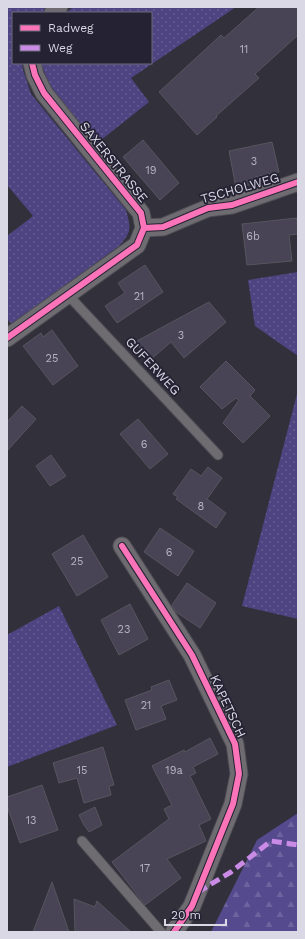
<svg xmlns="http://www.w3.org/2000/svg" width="305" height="939" viewBox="0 0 305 939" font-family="'Work Sans',sans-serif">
  <defs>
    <pattern id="grass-dots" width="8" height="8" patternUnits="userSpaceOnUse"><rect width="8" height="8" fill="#4e4481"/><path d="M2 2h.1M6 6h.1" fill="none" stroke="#675e93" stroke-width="1.8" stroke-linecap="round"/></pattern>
    <pattern id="forest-firs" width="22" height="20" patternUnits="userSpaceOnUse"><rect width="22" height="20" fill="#564a8f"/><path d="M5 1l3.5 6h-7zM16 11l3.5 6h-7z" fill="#6e639f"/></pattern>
  </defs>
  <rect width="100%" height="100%" fill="#32303a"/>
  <path fill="url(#grass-dots)" d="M7,7H48L42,13H13V63H22L23,70L31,94L126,210C131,228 132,232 119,246L12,324L7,319V236L33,216L7,185Z
    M73,7H236L131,78L149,102L96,144L49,85L41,63H151V13H66Z
    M298,272V356L255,326L248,280Z
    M298,390V619L242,606Z
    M59,606L117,725L7,767V635Z"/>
  <path fill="url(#forest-firs)" d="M298,813V932H211L257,840Z"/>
  <path fill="#484456" stroke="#57555e" d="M259,7H298V35L255,74L259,78L216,116L217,117L197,135L159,92L221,35L224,38Z
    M143,140L179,183L160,200L123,157Z
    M272,142L279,172L255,177L257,183L236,188L229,151Z
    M297,218L298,234L289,235L292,261L247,265L242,224Z
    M145,265L163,292L117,323L105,306L125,293L118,283Z
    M209,302L226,322L184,358L171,342L150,360L135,342Z
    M52,330L78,366L53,385L23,346L41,333L43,337Z
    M226,361L255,390L250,396L270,416L243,443L223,423L239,400L236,398L222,409L200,387Z
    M22,406L36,419L7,451V422Z
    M138,419L168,454L150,469L120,434Z
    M51,455L66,476L50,486L36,466Z
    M208,467L222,478L207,499L226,513L216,528L176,499L178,497L173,494L191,469L201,476Z
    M160,528L194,551L178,576L144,552Z
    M83,535L108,577L77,596L52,554Z
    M187,583L216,603L200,628L176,612L172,605Z
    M130,604L148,639L119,655L101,620Z
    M169,680L177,700L161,706L166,719L136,730L125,700L152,690L151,687Z
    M210,738L218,754L193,767L196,773L190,776L211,819L199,825L206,841L167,859L181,878L145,905L112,862L169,819L164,809L172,805L152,766L184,750L185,752Z
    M103,747L114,785L109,786L111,795L84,803L77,778L59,783L53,763Z
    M42,785L58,830L20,843L7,806V797Z
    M95,807L102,825L89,832L84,825L79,815Z
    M52,882L69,932H33Z
    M74,899L95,907L97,901L131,932H75Z"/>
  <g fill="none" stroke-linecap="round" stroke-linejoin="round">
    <g stroke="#4e4c54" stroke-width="11">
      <path id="service" d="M68,295L218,455
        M82,841L161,932"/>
    </g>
    <g stroke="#4e4c54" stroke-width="19">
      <path id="minor" d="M53,13L59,7
        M144,228L163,227L208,208L232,205L298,182
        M7,338L137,245L144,228L141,213L44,93L35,75L32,63
        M122,546L192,655L235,744L239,774L233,804L192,906L174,932"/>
    </g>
    <use href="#service" stroke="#6e6c71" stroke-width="9"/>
    <use href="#minor" stroke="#6e6c71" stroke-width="17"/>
    <path stroke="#ca8be6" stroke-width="5" stroke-dasharray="10 5" stroke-linecap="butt" d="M198,892L231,872L271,841L298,845"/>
    <g stroke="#242233" stroke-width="8">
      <path id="cycleway" d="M144,228L163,227L208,208L232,205L298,182
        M7,338L137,245L144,228L141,213L44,93L35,75L32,63
        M122,546L192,655L235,744L239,774L233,804L192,906L174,932"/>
    </g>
    <use href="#cycleway" stroke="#fb73b8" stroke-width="6"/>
  </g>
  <g text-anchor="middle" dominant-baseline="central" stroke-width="3.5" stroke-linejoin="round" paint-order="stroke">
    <g font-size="11" fill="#b5b3c0">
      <text x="244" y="49">11</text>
      <text x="254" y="161">3</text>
      <text x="151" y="170">19</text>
      <text x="253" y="236">6b</text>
      <text x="139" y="296">21</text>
      <text x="181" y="335">3</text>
      <text x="52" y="358">25</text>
      <text x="144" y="444">6</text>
      <text x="201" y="506">8</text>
      <text x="169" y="552">6</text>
      <text x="77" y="561">25</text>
      <text x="124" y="629">23</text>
      <text x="146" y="705">21</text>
      <text x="82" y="770">15</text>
      <text x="174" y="770">19a</text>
      <text x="31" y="820">13</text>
      <text x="145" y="868">17</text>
    </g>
    <g font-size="13" fill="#d9d8e4" stroke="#242233">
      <text transform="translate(114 162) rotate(51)">SAXERSTRASSE</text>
      <text transform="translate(240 188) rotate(-16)">TSCHOLWEG</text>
      <text transform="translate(153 366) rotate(47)">GUFERWEG</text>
      <text transform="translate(228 706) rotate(65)">KAPETSCH</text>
    </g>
  </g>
  <rect width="305" height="939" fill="none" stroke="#d9d8e4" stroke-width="16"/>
  <rect x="12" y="12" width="140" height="52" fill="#242233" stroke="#6c6b7a"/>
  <rect x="20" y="25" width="20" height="6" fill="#fb73b8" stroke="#6c6b7a"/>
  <text x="48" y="32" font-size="12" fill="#d9d8e4">Radweg</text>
  <rect x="20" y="45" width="20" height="6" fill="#ca8be6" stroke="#6c6b7a"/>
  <text x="48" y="52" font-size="12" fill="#d9d8e4">Weg</text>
  <path d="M165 919v6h61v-6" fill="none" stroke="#d9d8e4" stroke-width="2"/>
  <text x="171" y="919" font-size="12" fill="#d9d8e4" stroke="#242233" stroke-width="3" paint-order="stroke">20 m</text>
</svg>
